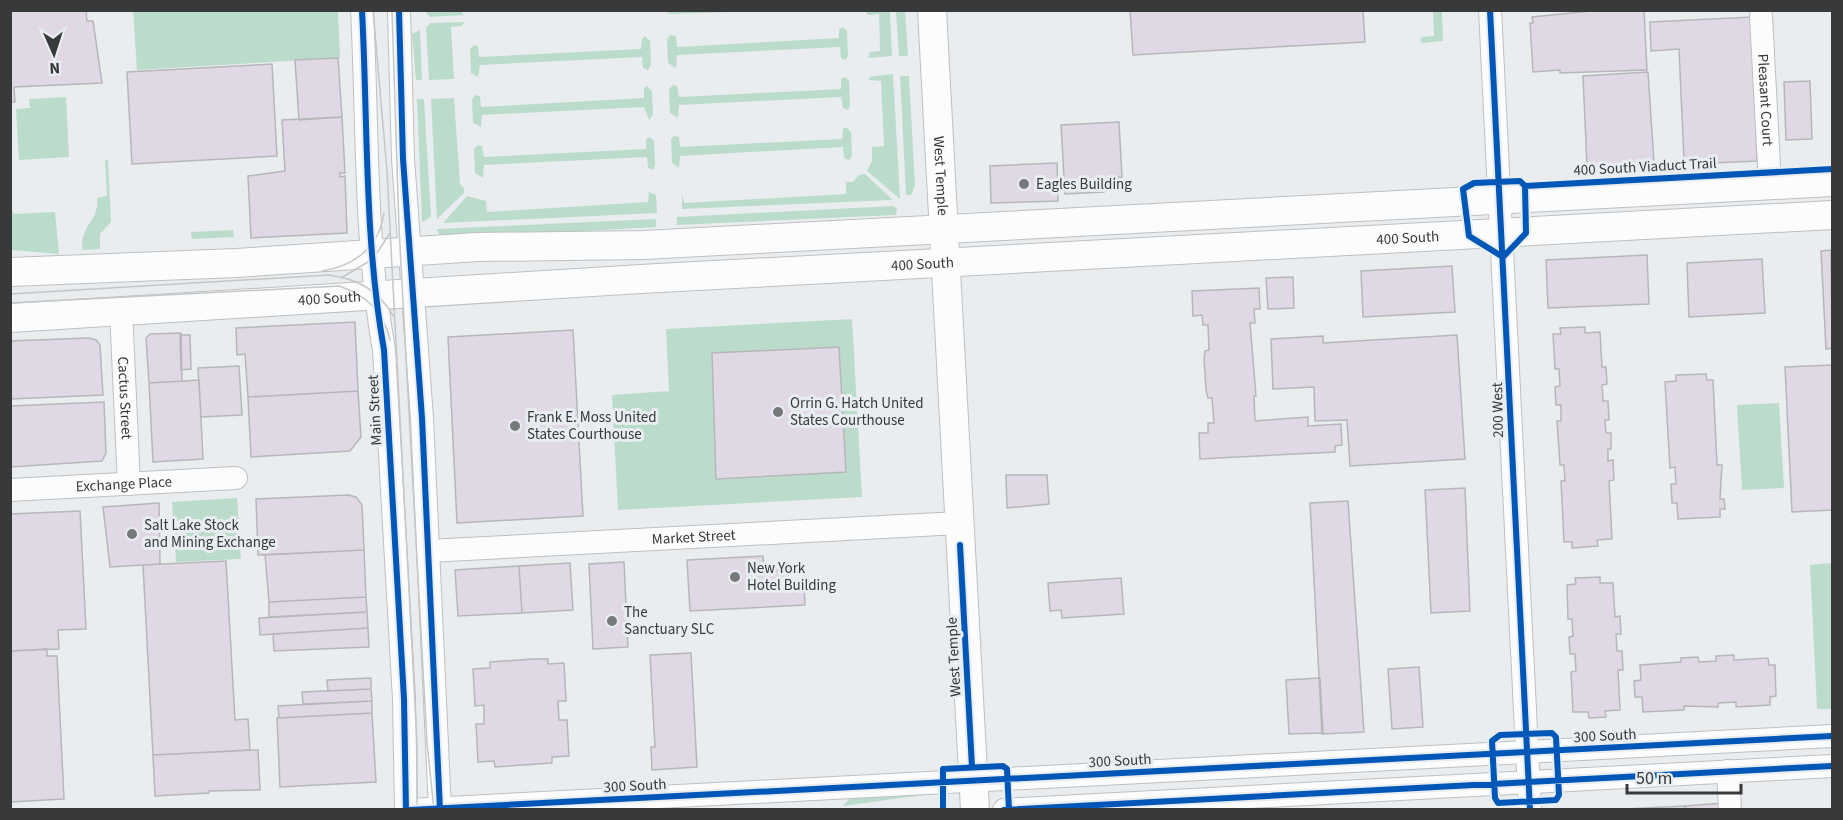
<svg xmlns="http://www.w3.org/2000/svg" width="1843" height="820" viewBox="0 0 1843 820" font-family="'Source Sans 3',sans-serif">
  <rect width="100%" height="100%" fill="#eaedf0"/>
  <path fill="#bcdccb" d="M133,11H338L340,58L137,70Z
    M425,11H461L464,15L430,17Z
    M671,11L675,10L764,11L667,14Z
    M865,11H890L892,56L868,58L870,52L880,51L879,14L868,15Z
    M896,11H905L908,56H899Z
    M1433,11H1442L1443,41L1422,43L1420,40L1422,37L1434,36Z
    M464,22L462,26L451,27L454,79L429,80L426,27L431,23Z
    M843,27L847,31L848,55L846,60L841,58L840,47L677,55L676,68L668,63L667,39L671,35L676,36L677,47L839,38V29Z
    M420,30L422,80H416L412,34Z
    M645,36L650,41L651,65L648,70L643,68L642,57L480,65L478,77L471,73L470,49L474,45L478,46L479,57L641,49L642,39Z
    M893,74L900,199L867,171L872,161V147L884,146L881,81L869,80V77Z
    M900,76H909L915,186L911,195H906Z
    M845,77L849,81L850,105L848,110L843,108L841,97L679,105L678,118L670,113L669,89L673,85L677,86L679,97L841,89V79Z
    M647,86L652,91L653,115L649,120L644,107L482,115L481,127L473,123L472,99L476,95L480,96L481,107L644,98V88Z
    M66,97L69,157L19,160L16,109L30,108L29,99Z
    M454,98L460,184L464,188V193L437,219L431,99Z
    M417,99H424L431,217L422,222Z
    M846,127L851,132L852,156L849,160L844,158L843,147L680,156L679,168L672,163L671,139L674,136L679,137L680,147L842,139L843,129Z
    M650,137L654,141L655,165L653,170L648,168L647,157L484,165L483,178L475,173L474,149L478,145L482,146L484,157L646,149V139Z
    M105,160H108L111,222L100,234V249L82,250C81,222 99,223 97,198L107,196Z
    M865,174L893,200L682,209V193L684,203L846,194V182H853L859,175Z
    M649,192L656,195L657,213L443,223L467,196L486,201L487,212L648,202Z
    M893,206L897,209L896,215L677,225V217Z
    M11,209L14,214L55,212L59,254L11,250Z
    M656,219V227L441,239L437,229Z
    M233,230L234,237L192,239L191,232Z
    M852,319L862,497L618,510L612,395L669,391L666,329Z
    M1779,403L1784,488L1742,490L1737,405Z
    M237,498L241,559L176,562L172,502Z
    M1832,563V709H1817L1810,565Z
    M923,790L924,795L843,806L854,794Z"/>
  <path fill="#e0d8e5" stroke="#b6b7b9" stroke-width="1.5" d="M10,10H93L86,11L87,21H93L102,83L14,87L15,102H10Z
    M1130,10H1363L1365,42L1133,55Z
    M1601,10H1644L1647,70L1560,73V70L1533,72L1530,23H1533L1532,17Z
    M1753,17L1757,161L1713,163V159L1684,160L1679,49L1651,51L1650,22Z
    M338,58L342,117L299,120L295,60Z
    M272,64L277,156L132,164L127,72Z
    M1648,72L1654,163L1587,166L1583,76Z
    M1810,81L1812,139L1786,140L1784,82Z
    M342,117L345,173H340V177L345,176L347,233L251,238L248,176L285,171L282,120Z
    M1119,122L1122,177L1109,178L1103,183L1104,192L1065,194L1061,125Z
    M1057,163L1058,201L991,203L990,166Z
    M1831,250L1832,348L1826,349L1821,251Z
    M1647,255L1649,304L1548,308L1546,260Z
    M1762,259L1765,313L1689,317L1687,263Z
    M1452,266L1455,312L1363,317L1361,271Z
    M1293,277L1294,308L1268,309L1266,278Z
    M1259,288L1260,309H1254L1255,323H1250L1256,396H1254L1255,421L1308,417V426L1341,424L1342,445L1335,446V452L1200,459L1199,433H1208V423H1214L1212,398H1208L1206,390L1204,359L1205,351L1209,350L1208,325H1203L1202,315L1193,316L1192,291Z
    M355,322L358,391L248,397L245,354L237,355L236,328Z
    M1585,327V333L1600,332L1602,367H1606L1607,384L1602,385L1603,401H1608L1609,420H1605L1606,433H1611V449H1608V461L1613,460L1614,480L1609,481L1612,539L1597,540L1598,546L1572,548V542H1564L1561,481H1565L1564,465H1560L1557,421H1561V405H1556L1555,387L1560,386L1559,369H1555L1553,334H1561L1560,328Z
    M573,330L583,516L457,523L448,337Z
    M181,333L182,381L149,383L146,338L150,334Z
    M180,335H190L191,369L181,370Z
    M1457,335L1465,459L1350,466L1347,420L1315,421L1314,387L1273,389L1271,339L1323,336V343Z
    M89,338L96,340L100,345L103,395L11,399L10,341Z
    M839,347L846,472L716,479L712,353Z
    M1832,365V510L1792,512L1785,367Z
    M239,366L242,415L201,417L198,368Z
    M1706,374L1707,380H1713L1717,465H1722L1720,499H1724L1725,509H1720V517L1678,519L1677,503H1672L1671,484H1676L1675,467L1670,468L1665,382L1676,381V375Z
    M199,380L203,459L153,462L149,383Z
    M358,391L361,437L350,451L251,457L248,397Z
    M104,402L106,453L102,461L10,467V406Z
    M1006,475H1047L1049,504L1007,508Z
    M1465,488L1470,611L1431,613L1425,490Z
    M348,495L356,497L362,505L364,550L258,555L256,499Z
    M1348,501L1364,732L1322,734L1310,503Z
    M159,503L160,564L110,567L103,507Z
    M80,511L86,629L58,630L59,649L10,651V514Z
    M364,550L366,597L269,602L265,555Z
    M763,556L764,568H770L771,571L783,570L784,585L804,584L805,605L690,611L687,560Z
    M226,561L235,720L248,719L250,750L153,755L143,565Z
    M624,562L628,647L593,649L589,564Z
    M570,563L573,610L522,613L519,566Z
    M519,566L522,613L458,616L455,570Z
    M1600,577V583H1613L1615,617L1620,616L1621,634H1616L1617,651H1622L1623,670H1618L1620,710L1605,711L1606,717L1589,718L1588,712H1573L1571,672L1576,671L1575,654H1570L1569,637L1573,636L1572,619H1568L1567,585L1576,584L1575,578Z
    M1121,578L1124,614L1062,618L1061,610L1050,611L1048,583Z
    M366,597L367,612L269,617V602Z
    M367,612L368,628L260,635L259,618Z
    M368,628L369,647L274,651L273,634Z
    M47,649V656H57L64,799L10,802V651Z
    M691,653L697,767L652,770L651,747H655L650,655Z
    M1734,655V660L1768,658L1769,665H1775L1776,696L1770,697V705L1736,707V702L1718,703V707L1684,706V710L1643,712L1642,697H1635L1634,681L1641,680L1640,665L1681,662V658L1698,657L1699,662L1716,661V656Z
    M533,659H548V664L564,663L566,701H558L559,720H567L569,756L552,757V763L495,767L494,761L478,762L476,724H484V705L475,706L473,669L490,668V662Z
    M1419,667L1423,727L1392,729L1388,669Z
    M371,678V689L328,691L327,680Z
    M1320,678L1323,733L1289,734L1286,680Z
    M371,689L372,701L303,704L302,692Z
    M372,701V713L279,718L278,706Z
    M372,713L376,782L280,787L277,718Z
    M258,750L260,790L209,791V793L155,796L153,755Z
    M1724,803V810H1686L1685,806Z
    M1685,806L1686,810H1625V809Z"/>
  <g fill="none" stroke-linecap="round" stroke-linejoin="round">
    <g stroke="#bdc0c2" stroke-width="24">
      <g id="minor">
        <path d="M362,10C368,123 364,238 384,350L404,699L406,810"/>
        <path d="M399,10L403,159L422,418L440,810"/>
        <path d="M1490,10L1530,810"/>
        <path id="s1" d="M1761,16L1770,185"/>
        <path id="s2" d="M121,311L129,484"/>
        <path id="s3" d="M10,490L236,478"/>
        <path id="s4" d="M428,551L959,523"/>
        <path d="M1728,771L1730,810"/>
        <path d="M409,810L1832,736"/>
        <path d="M1004,810L1832,766"/>
      </g>
    </g>
    <g stroke="#bdc0c2" stroke-width="30">
      <g id="major">
        <path id="s5" d="M932,10L975,810"/>
        <path d="M10,272L236,263L478,247L644,245L1832,182"/>
        <path id="s6" d="M10,318L641,279L1832,215"/>
      </g>
    </g>
    <use href="#minor" stroke="#fcfcfd" stroke-width="22"/>
    <use href="#major" stroke="#fcfcfd" stroke-width="28"/>
    <path stroke="#c5c6c6" stroke-width="1.5" d="M373,10L387,171L417,743V810
      M392,10L399,228L427,743L434,810
      M322,271C355,266 379,247 384,213
      M341,278L373,259L390,233
      M10,294L329,275C359,279 379,291 394,317
      M10,303L339,286C366,295 384,311 390,340"/>
    <g stroke="#e8edf2" stroke-width="10">
      <path id="cycleway" d="M362,10C368,123 364,238 384,350L404,699L406,810
        M399,10L403,159L422,418L440,810
        M1490,10L1530,810
        M1503,257L1469,236L1463,189L1474,183L1520,181L1525,186L1832,169
        M1503,257L1526,233L1525,186
        M960,545L972,767
        M1552,733L1556,737L1559,795L1556,800L1498,803L1495,798L1492,741L1500,735Z
        M409,810L1832,736
        M943,810V769L1003,766L1007,769L1009,810
        M1004,810L1832,766"/>
    </g>
    <use href="#cycleway" stroke="#0057b8" stroke-width="6"/>
  </g>
  <g fill="#76787a" stroke="#e8edf2" stroke-width="2">
    <circle cx="1024" cy="184" r="6"/>
    <circle cx="778" cy="412" r="6"/>
    <circle cx="515" cy="426" r="6"/>
    <circle cx="132" cy="534" r="6"/>
    <circle cx="735" cy="577" r="6"/>
    <circle cx="612" cy="621" r="6"/>
  </g>
  <g text-anchor="middle" dominant-baseline="central" stroke-width="6" stroke-linejoin="round" paint-order="stroke">
    <g font-size="15" fill="#37393b" stroke="#e8edf2">
      <text stroke="none"><textPath href="#s1" startOffset="84">Pleasant Court</textPath></text>
      <text transform="translate(1645 167) rotate(-3)">400 South Viaduct Trail</text>
      <text stroke="none"><textPath href="#s5" startOffset="166">West Temple</textPath></text>
      <text stroke="none"><textPath href="#s6" startOffset="1400">400 South</textPath></text>
      <text stroke="none"><textPath href="#s6" startOffset="914">400 South</textPath></text>
      <text stroke="none"><textPath href="#s6" startOffset="320">400 South</textPath></text>
      <text stroke="none"><textPath href="#s2" startOffset="87">Cactus Street</textPath></text>
      <text transform="translate(375 410) rotate(-93)">Main Street</text>
      <text transform="translate(1498 410) rotate(-91)">200 West</text>
      <text stroke="none"><textPath href="#s3" startOffset="114">Exchange Place</textPath></text>
      <text stroke="none"><textPath href="#s4" startOffset="266">Market Street</textPath></text>
      <text transform="translate(954 657) rotate(-93)">West Temple</text>
      <text transform="translate(1605 736) rotate(-3)">300 South</text>
      <text transform="translate(1120 761) rotate(-3)">300 South</text>
      <text transform="translate(635 786) rotate(-3)">300 South</text>
    </g>
    <g font-size="15" fill="#37393b" stroke="#e8edf2" text-anchor="start">
      <text x="1036" y="184">Eagles Building</text>
      <text x="790" y="403">Orrin G. Hatch United<tspan x="790" dy="17">States Courthouse</tspan></text>
      <text x="527" y="417">Frank E. Moss United<tspan x="527" dy="17">States Courthouse</tspan></text>
      <text x="144" y="525">Salt Lake Stock<tspan x="144" dy="17">and Mining Exchange</tspan></text>
      <text x="747" y="568">New York<tspan x="747" dy="17">Hotel Building</tspan></text>
      <text x="624" y="612">The<tspan x="624" dy="17">Sanctuary SLC</tspan></text>
    </g>
  </g>
  <rect width="1843" height="820" fill="none" stroke="#37393b" stroke-width="24"/>
  <g transform="translate(54 54) rotate(177)" stroke="#e8edf2" stroke-width="4.5" paint-order="stroke">
  <path d="M0-4.5L10 22L0 15L-10 22Z" fill="#37393b"/>
  <text y="-9" font-size="16" font-weight="bold" text-anchor="middle" fill="#37393b">N</text>
  </g>
  <path d="M1627 784v9h114v-9" fill="none" stroke="#37393b" stroke-width="3"/>
  <text x="1636" y="784" font-size="18" fill="#37393b" stroke="#e8edf2" stroke-width="4.5" paint-order="stroke">50 m</text>
</svg>
